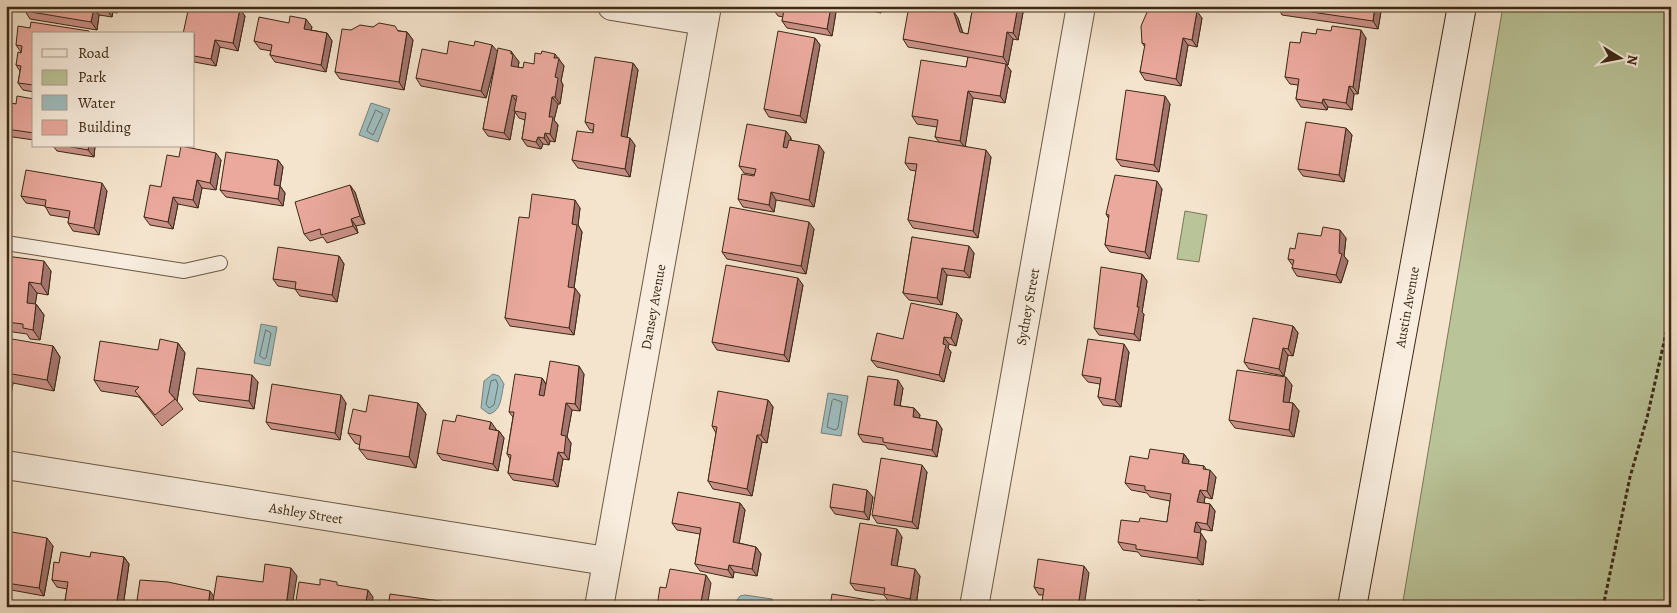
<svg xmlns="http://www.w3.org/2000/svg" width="1677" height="613" viewBox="0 0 1677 613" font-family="Alegreya,serif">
  <rect width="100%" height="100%" fill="#f5e4cd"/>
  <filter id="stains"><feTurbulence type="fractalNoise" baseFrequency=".004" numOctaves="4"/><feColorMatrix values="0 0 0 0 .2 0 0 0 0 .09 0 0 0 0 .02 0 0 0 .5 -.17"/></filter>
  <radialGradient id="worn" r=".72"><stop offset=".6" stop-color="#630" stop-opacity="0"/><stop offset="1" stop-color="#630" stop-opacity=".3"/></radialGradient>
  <path fill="#bac499" stroke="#7b7657" d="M1503,6H1671V607H1402Z
    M1185,211L1207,215L1199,262L1177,259Z"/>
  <path fill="#9ebdbf" stroke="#77827b" d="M371,103L390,109L378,142L359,135Z
    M261,324L277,327L270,366L254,363Z
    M493,374L499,376L504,384C501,395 502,411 489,414L481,408L484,381Z
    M828,393L848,396L841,436L821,433Z
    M745,595L772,599L777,607H735L734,604L740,596Z"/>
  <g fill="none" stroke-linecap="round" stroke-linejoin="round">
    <path stroke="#6d736a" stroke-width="1" d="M376,110L383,114L373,135L367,131Z
      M266,330L271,333L266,358L264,359L260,356Z
      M496,380L498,385L494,405L489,408L486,404L491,381Z
      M834,399L842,402L838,428L835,430L827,427L832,401Z"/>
    <g stroke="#6a5843" stroke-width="16">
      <path id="lane" d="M6,243L184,271L220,263"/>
    </g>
    <g stroke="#6a5843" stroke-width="30">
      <g id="street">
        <path d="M612,6L704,21"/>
        <path id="s1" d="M6,465L606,561"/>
        <path id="s2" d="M599,607L707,6"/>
        <path id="s3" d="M974,607L1081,6"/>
      </g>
    </g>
    <g stroke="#3c2915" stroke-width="30">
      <g id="secondary">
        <path id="s4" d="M1352,607L1462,6"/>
      </g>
    </g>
    <path stroke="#3c2915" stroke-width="3" stroke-dasharray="4 2.5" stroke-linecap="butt" d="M1603,607L1630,477L1647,418L1671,311"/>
    <use href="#lane" stroke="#f8edde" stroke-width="14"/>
    <use href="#street" stroke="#f8edde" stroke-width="28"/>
    <use href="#secondary" stroke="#f8edde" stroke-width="28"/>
  </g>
  <path fill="#ca9188" stroke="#3c2915" d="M26,6H118L117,13L113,12L112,17L99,15L97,30L30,19L25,11Z
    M837,6L832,36L787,28L782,21L783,17L778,16L773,9Z
    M844,6H883L881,13Z
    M973,6L1024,7L1018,40L1013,39L1008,65H1006L1011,71L1005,103L973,98L965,146L991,157L978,238L913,228L908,220L916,171L910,170L905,163L939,142L935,137L937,127L917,124L912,116L966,67L968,57L908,47L903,39L958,18L963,33L968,34Z
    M1277,6H1382L1378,29L1282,15Z
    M1191,9L1202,18L1197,47L1188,45L1181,86L1145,80L1140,72L1145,47L1142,43L1152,10Z
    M245,16L238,51L220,47L216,66L194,62V34Z
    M312,27L311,30L327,33L332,41L326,72L275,62L270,55L271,51L260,49L254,41Z
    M373,27L407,32L413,40L404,90L340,79L335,72L351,30Z
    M34,34V92L23,90L18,83L20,71L16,65L21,52L16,45Z
    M1316,34L1366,38L1358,94H1354L1352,110L1328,107L1327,110L1301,107L1296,99L1298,85L1290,84L1285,77L1300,43Z
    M815,38L820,45L806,123L769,117L764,109Z
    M497,52L516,58L519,62L518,67L523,68L534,64L558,58L564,66L561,81L563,85L560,104H558L554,120L558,125L555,142L550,141L549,145L543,144L541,149L527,146L522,139L525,120L519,118L515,112L510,140L488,136L483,129L497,56L486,98L421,86L416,78L447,54Z
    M633,63L638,70L627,137L635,145L630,177L578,168L572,160L593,133V130H590L585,122Z
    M34,99V140L6,136V102L16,104Z
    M1170,104L1159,172L1121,166L1116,159Z
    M1346,128L1352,135L1344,182L1303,176L1298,169Z
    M786,131L791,138V140L824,152L814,207L776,200L774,212L743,207L738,199L755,175L744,173L739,166Z
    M53,146H95L94,157L57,151Z
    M179,157L221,160L216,190L202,188L198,208L178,204L173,229L150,225L144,217Z
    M278,160L283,167L280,186L285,193L283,206L226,197L220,190Z
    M1162,189L1150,259L1110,252L1105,245L1109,219L1106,214Z
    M107,191L99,235L73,231L68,223L69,218L50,215L45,206L26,203L21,196Z
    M355,192L365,224L356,226L358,233L327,243L323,237L310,241L304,234Z
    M580,208L578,225L582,232L574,288L580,295L574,335L510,326L505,318L529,218Z
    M814,229L806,274L727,259L722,252Z
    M1321,236L1346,238L1344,256L1348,261L1341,283L1297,276L1292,268L1293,266L1288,259L1295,249Z
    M912,237L974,253L970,278L947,275L942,305L909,300L903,293Z
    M6,256L51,271L48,295L37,293L35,304H36L44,315L40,340L30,339L27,334L6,331Z
    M339,256L344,264L337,302L300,296L295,289L278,286L273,279Z
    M1142,274L1147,281L1142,312L1144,314L1140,341L1099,335L1094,328Z
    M803,285L789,362L717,350L712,342Z
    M957,313L962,320L956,346L949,344L948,348L951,352L944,382L877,367L871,360L903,339Z
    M1293,326L1298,333L1293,356L1288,355L1284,376L1249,369L1244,362Z
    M6,343L53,346L60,357L54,391L13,383L7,419Z
    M178,343L185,353L177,401L183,409L162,426L139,397L101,391L94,380L158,350Z
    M1129,352L1121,407L1103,405L1098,397L1100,384L1088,382L1082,375Z
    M584,374L580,411L572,410L567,437L571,443L569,460L563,459L558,487L513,480L508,473L510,459L507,454L513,417L509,412L542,378L546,384Z
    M258,382L254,409L199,401L193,394Z
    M1292,385L1289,403H1293L1299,411L1294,437L1235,428L1229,420Z
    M903,388L900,406L914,408L920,415L919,418L937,421L942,429L937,457L888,449L885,445L863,442L858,434Z
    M768,400L773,407L767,443L762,442L752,496L713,489L708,481L716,433L712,426Z
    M346,403L340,440L271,429L266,422Z
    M418,403L426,414L416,468L367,459L359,449L360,445L355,443L348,433L366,412Z
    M455,422L496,429V430L499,431L504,438L498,471L442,460L437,453Z
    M1184,454L1189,461L1188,464L1204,466L1206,469L1216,477L1212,499L1205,497L1204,503L1210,504L1215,511L1212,531L1201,529L1200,533L1206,541L1203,565L1141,556L1138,552L1123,550L1118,542L1167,522L1170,501L1150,497L1147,493L1131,490L1125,483L1148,459Z
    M927,472L918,529L877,523L872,515Z
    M873,497L869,520L835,514L830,507Z
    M740,503L745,510L739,543L756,547L761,554L757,576L734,572L733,578L700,571L695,564L700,534L677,530L672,523Z
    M6,531L53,546L44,596L6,589Z
    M902,537L897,566L920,576L916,606L889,602L884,595L855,590L850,583Z
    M90,557H124L129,564L123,607H64L67,589L57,587L52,580L59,563Z
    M1089,573L1043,595H1039L1034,587Z"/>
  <path fill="#a4766f" stroke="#3c2915" d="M108,6H109L113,12L112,17L107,10Z
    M112,6H118L117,13Z
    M831,6H837L832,36L827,29Z
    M877,6H883L881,13Z
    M1018,6L1024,7L1018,40L1013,33Z
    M1375,6H1382L1378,29L1373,21Z
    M94,8L99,15L97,30L91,22Z
    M240,9L245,16L238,51L233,43Z
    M953,10L958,18L965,40L960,32Z
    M1197,11L1202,18L1197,47L1192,40Z
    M306,19L312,27L309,36L304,29Z
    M1361,30L1366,38L1358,94L1353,87Z
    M407,32L413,40L404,90L399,82Z
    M1007,32L1013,39L1008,65L1003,57Z
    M327,33L332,41L326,72L321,65Z
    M815,38L820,45L806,123L800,116Z
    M1183,38L1188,45L1181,86L1176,79Z
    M215,40L220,47L216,66L211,59Z
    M492,45L498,52L486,98L481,91Z
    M511,51L519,62L517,73L511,66Z
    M555,54L564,66L561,81L563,85L560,104L555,97V77L554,58Z
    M633,63L638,70L626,144L621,136Z
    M1006,64L1011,71L1005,103L1000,96Z
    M1349,86L1354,94L1352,110L1346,103Z
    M968,91L973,98L965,148L960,141Z
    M512,95L517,102L514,111L515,112L510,140L504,133Z
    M1165,96L1170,104L1159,172L1154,165Z
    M552,97L558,104L554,120L558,125L555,142L550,134L549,117Z
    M1323,99L1328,107L1327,110L1322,103Z
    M1346,128L1352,135L1344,182L1339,175Z
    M786,131L791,138L788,154L783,147Z
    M545,133L550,141L549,145L544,138Z
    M538,137L543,144L541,149L536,142Z
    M630,138L635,145L630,177L625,169Z
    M819,145L824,152L814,207L809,200Z
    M89,146H95L94,157L88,150Z
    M986,150L991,157L978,238L973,231Z
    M216,153L221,160L216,190L210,183Z
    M278,160L283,167L280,186L285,193L283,206L278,199L274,185Z
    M197,180L202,188L198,208L193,200Z
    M1157,181L1162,189L1150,259L1145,252Z
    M102,183L107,191L99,235L94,228Z
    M350,185L355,192L365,224L360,216Z
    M771,192L776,200L774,212L769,205Z
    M173,197L178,204L173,229L168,222Z
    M575,200L580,208L578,225L582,232L573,294L568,287L572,224Z
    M351,219L356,226L358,233L353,226Z
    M809,222L814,229L806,274L801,266Z
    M1340,230L1346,238L1344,256L1348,261L1341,283L1336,275Z
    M969,246L974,253L970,278L964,271Z
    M339,256L344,264L337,302L332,295Z
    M44,261L51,271L48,295L41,284Z
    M942,268L947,275L942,305L937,298Z
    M1142,274L1147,281L1142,312L1144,314L1140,341L1134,334L1137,307Z
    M798,278L803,285L789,362L784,355Z
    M29,282L37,293L34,313L27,303Z
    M575,288L580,295L574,335L569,328Z
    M36,304L44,315L40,340L33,330Z
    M957,313L962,320L956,346L951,338Z
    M1293,326L1298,333L1293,356L1288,349Z
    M944,337L949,344L948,348L951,352L944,382L939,375L943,344Z
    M178,343L185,353L177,401L169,392Z
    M1124,344L1129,352L1121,407L1115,400Z
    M53,346L60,357L54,391L47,380Z
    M1283,348L1288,355L1284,376L1279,369Z
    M579,366L584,374L580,411L575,404Z
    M6,373L13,383L7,419L6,418Z
    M252,375L258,382L254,409L249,401Z
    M1286,377L1292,385L1288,409L1283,402Z
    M542,378L547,386L544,403L539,395Z
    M898,380L903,388L899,412L894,405Z
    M341,395L346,403L340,440L335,433Z
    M768,400L773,407L767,443L761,435Z
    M418,403L426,414L416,468L409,457Z
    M566,403L572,410L567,437L571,443L569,460L564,453L561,435Z
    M1293,403L1299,411L1294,437L1289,430Z
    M914,408L920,415L918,425L913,417Z
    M937,421L942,429L937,457L932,450Z
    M491,422L496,429L494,436L489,429Z
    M499,431L504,438L498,471L493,464Z
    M757,435L762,442L752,496L747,489Z
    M558,452L563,459L558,487L553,480Z
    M1184,454L1189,461L1187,470L1182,463Z
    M922,465L927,472L918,529L912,522Z
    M1210,470L1216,477L1212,499L1207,491Z
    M867,490L873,497L869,520L864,512Z
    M1200,490L1205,497L1203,509L1197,502Z
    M740,503L745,510L738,550L733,542Z
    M1210,504L1215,511L1212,531L1207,524Z
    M1196,522L1201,529L1199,540L1194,532Z
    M897,529L902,537L896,572L891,565Z
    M1201,533L1206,541L1203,565L1197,558Z
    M47,538L53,546L44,596L39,588Z
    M756,547L761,554L757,576L752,569Z
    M124,557L129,564L123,607H116Z
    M729,565L734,572L733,578L728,570Z
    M1084,566L1089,573L1084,607H1078Z
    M291,568L297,576L292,607H286Z
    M915,569L920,576L916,606L910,599Z
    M706,575L711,583L707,607H700Z
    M368,590L373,597L372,607H365Z
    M210,591L215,598L214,607H208Z
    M875,601L879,607H874Z"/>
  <path fill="#eba99e" stroke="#3c2915" d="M26,6H108L107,10L94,8L91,22L25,11Z
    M189,6H227L240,9L233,43L215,40L211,59L194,56V34H183Z
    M774,6H831L827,29L782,21L784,10L773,9Z
    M909,6H932L953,10L960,32L968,34L973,6H1018L1013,33L1007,32L1003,57L903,39Z
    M1153,6H1188V9L1197,11L1192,40L1183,38L1176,79L1140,72L1145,44L1142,43L1141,26L1148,10H1152Z
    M1277,6H1375L1373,21L1277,7Z
    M290,16L306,19L304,29L327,33L321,65L270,55L272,45L254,41L259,17L289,23Z
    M31,22L89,31V34H34V85L18,83L21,66L16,65L18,52L21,53L22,46L16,45L18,26L30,28Z
    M379,23L395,26L398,31L407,32L399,82L335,72L342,29L351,30L360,25L373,27Z
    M1332,26L1361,30L1353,87L1349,86L1346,103L1323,99L1322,103L1296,99L1299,79L1285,77L1290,42L1300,43L1302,32L1316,34L1317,29L1331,31Z
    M778,31L815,38L800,116L764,109Z
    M449,41L474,46L475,41L492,45L481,91L416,78L422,49L447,54Z
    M498,48L511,51V54H513L511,66L523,68L524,62L534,64L535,53L541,54L542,51L555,54L554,58H559L555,77L558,78L555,97H552L549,117H553L550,134L545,133L544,138L538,137L536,142L522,139L526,113L514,111L517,96L512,95L504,133L483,129Z
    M595,57L633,63L621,136L630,138L625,169L572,160L577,131L593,133L594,124L585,122Z
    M968,57L1006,64L1000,96L968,91L960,141L935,137L938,120L912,116L921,60L966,67Z
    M1126,90L1165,96L1154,165L1116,159Z
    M17,96L34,99V133L6,129V102L16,104Z
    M1306,122L1346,128L1339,175L1298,169Z
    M747,124L786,131L783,147L787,148L789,140L819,145L809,200L771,192L769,205L738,199L742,174L754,176L756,169L739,166Z
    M909,137L986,150L973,231L908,220L917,164L905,163Z
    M66,146H89L88,150Z
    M181,146L216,153L210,183L197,180L193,200L173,197L168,222L144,217L150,185L161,187L167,155L179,157Z
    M226,152L278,160L274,185L280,186L278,199L220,190Z
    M26,170L102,183L94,228L68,223L70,211L45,207L46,200L21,196Z
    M1115,175L1157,181L1145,252L1105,245L1109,215L1106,214Z
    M350,185L360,216L351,219L353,226L321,235L320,229L304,234L295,202Z
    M532,194L575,200L572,224L577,225L568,287L575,288L569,328L505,318L519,217L529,218Z
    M730,207L809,222L801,266L722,252Z
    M1323,227L1340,230L1339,253L1342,254L1336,275L1292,268L1294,260L1288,259L1290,248L1295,249L1298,233L1321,236Z
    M912,237L969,246L964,271L942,268L937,298L903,293Z
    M278,247L339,256L332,295L295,289L296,282L273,279Z
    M6,256L44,261L41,284L29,282L27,303L36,304L33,330L23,328V324L6,322Z
    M726,265L798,278L784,355L712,342Z
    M1101,267L1142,274L1137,307H1139L1134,334L1094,328Z
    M911,303L957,313L951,338L944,337L943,344L946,345L939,375L871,360L877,333L903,339Z
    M1253,318L1293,326L1288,349L1283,348L1279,369L1244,362Z
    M12,339L53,346L47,380L6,373V343L11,344Z
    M160,339L178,343L169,392L175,399L155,415L135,391L139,387L94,380L100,341L158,350Z
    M1088,339L1124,344L1115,400L1098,397L1101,378L1082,375Z
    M550,361L579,366L575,404L566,403L561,435L566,436L564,453L558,452L553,480L508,473L511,455L507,454L514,412H509L515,374L542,378L539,395L544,396Z
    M197,368L252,375L249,401L193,394Z
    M1237,370L1286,377L1283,402L1293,403L1289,430L1229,420Z
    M868,376L898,380L894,405L914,408L913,417L937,421L932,450L883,442V438L858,434Z
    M272,384L341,395L335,433L266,422Z
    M718,391L768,400L761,435H757L747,489L708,481L717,427L712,426Z
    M369,395L418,403L409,457L359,449L361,436L348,433L353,409L366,412Z
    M457,415L491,422L489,429L499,431L493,464L437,453L443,420L455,422Z
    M1150,449L1184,454L1182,463L1204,466L1203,469L1210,470L1207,491L1200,490L1197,502L1210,504L1207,524L1196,522L1194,532L1201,533L1197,558L1136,549V545L1118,542L1121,520L1139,522L1140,518L1167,522L1171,494L1145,490V486L1125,483L1130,456L1148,459Z
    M881,458L922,465L912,522L872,515Z
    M833,484L867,490L864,512L830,507Z
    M678,492L740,503L733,542L756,547L752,569L729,565L728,570L695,564L701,528L672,523Z
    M860,523L897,529L891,565L915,569L910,599L884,594L885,588L850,583Z
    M6,531L47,538L39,588L6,583Z
    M61,552L90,557L91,552L124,557L116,607H64L68,582L52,580L54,562L59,563Z
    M1038,559L1084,566L1078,607H1041L1044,589L1034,587Z
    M265,564L291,568L286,607H212L217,576L263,582Z
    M670,569L706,575L700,607H657L660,587L666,588Z
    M320,579L337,582V585L368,590L365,607H295L299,582L320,585Z
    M140,580L168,582L210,591L208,607H136Z
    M390,594L447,602V607H388Z
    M832,594L875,601L874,607H830Z
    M1198,600L1237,606V607H1197Z"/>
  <g text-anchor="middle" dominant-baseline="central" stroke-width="4.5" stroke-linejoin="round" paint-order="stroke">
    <g font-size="14" fill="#3c2915" stroke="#f8edde">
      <text stroke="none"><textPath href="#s2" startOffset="305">Dansey Avenue</textPath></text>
      <text stroke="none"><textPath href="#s3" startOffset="305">Sydney Street</textPath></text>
      <text stroke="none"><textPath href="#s4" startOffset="305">Austin Avenue</textPath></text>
      <text stroke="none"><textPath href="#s1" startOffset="304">Ashley Street</textPath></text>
    </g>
  </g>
  <rect width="1677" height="613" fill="none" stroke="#f5e4cd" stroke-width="25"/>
  <rect x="8" y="8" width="1662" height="598" fill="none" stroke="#3c2915" stroke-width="2.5"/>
  <rect x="12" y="12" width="1652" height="588" fill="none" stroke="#3c2915"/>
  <rect x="32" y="32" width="162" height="115" fill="#f8edde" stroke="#ad9f8e"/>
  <rect x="42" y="49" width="25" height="8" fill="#f8edde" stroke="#ad9f8e"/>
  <text x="78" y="58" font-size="15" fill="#3c2915">Road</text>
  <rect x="42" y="70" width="25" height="15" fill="#bac499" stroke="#ad9f8e"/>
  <text x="78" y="82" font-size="15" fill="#3c2915">Park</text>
  <rect x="42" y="95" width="25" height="15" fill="#9ebdbf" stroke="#ad9f8e"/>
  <text x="78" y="108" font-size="15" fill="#3c2915">Water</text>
  <rect x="42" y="120" width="25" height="15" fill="#eba99e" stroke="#ad9f8e"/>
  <text x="78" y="132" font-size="15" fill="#3c2915">Building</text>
  <g transform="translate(1620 58) rotate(100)" stroke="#f8edde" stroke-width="4" paint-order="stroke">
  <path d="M0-4L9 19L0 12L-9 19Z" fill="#3c2915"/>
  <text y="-8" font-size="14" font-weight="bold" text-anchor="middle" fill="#3c2915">N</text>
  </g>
  <rect width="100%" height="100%" filter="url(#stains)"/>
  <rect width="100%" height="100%" fill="url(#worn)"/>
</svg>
